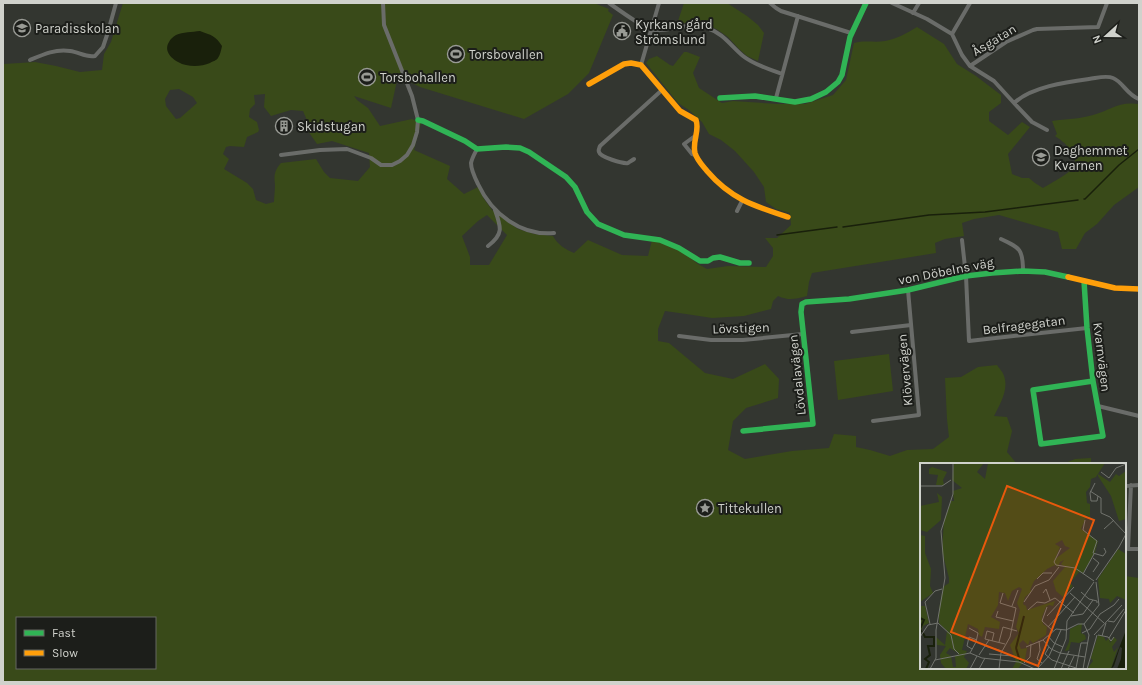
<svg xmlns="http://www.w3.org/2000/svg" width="1142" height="685" viewBox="0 0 1142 685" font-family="Karla,sans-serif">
  <rect width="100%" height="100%" fill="#333630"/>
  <path fill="#394a19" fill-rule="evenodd" d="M123,3H594L609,9L608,11L613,15L589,73L568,94L524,119L420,87L398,76L391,108L354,96L357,100L368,108L380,126L412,119L421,123L414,150L450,166L447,179L464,194L478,187L484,199L492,210L518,229L534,234L553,236C558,245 565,249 574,253L588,240L622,255L648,256L652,240L678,248L698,264L707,269L728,266L766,267L773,256V248L765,238H777L791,225L790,213L776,209L766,202L764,187L754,172L735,151L721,140L709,134L702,122L689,110L678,103L646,63L649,59L657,56L670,65L673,66L684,52H687L700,57L693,73L699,88L722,103L733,101L779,104H805L833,95L846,80L854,43C865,40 875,43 885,41C897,39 907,33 917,27L944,44L957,64L976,76L1001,95V103L989,112V121L1008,135L1022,122L1030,127L1008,154L1012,174L1022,178H1029L1035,183L1043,188C1051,183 1071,173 1074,166C1079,154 1063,141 1055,136L1057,134L1052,121C1066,119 1080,119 1093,115C1111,110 1118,101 1139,104V187L1114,205L1097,224L1085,233L1076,249H1062L1058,232L999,215L974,219L962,223L964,236L945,239L935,243L936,253L812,273L809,282L807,296C795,299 789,301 778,296L773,301L771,309L744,316L712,318L686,314L665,311L658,329V341L669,343L705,373L733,379L765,364L779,379L778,398L746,408L733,421L728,450L745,459L792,451L829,448L834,434L856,436V447L870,450L890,456L907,450L933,449L949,437L947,419L945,378L961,377L978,367L997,365C999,368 1003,372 1004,376C1009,389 1000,404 994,416L1007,417L1012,431L1007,452L1017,464H921V668H1125V576L1139,578V682H3V64L20,63L35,62L56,66L80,72L102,70L104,54L111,42ZM179,89L193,97L197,103L180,118L176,119L166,106L165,99L170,90ZM265,94L264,107L271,116L291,110L303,111L309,125L308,131L317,144L332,141L369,153L370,167L358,181L330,178L324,172L316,159L281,163C274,171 274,176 275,185C275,191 274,197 274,202L266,204L256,200L253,189L247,183L224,169L229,159L223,154L226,147L230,146L244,147L247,137L258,132L259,130L257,122L249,117L250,109L255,104L254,95ZM487,215L507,235L489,265H470V257L462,236L478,221ZM17,618H155V668H17Z
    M684,3H727L747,16L758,25L764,33L758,61L747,56L739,49L728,37L718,30L706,24L696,22L677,24Z
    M889,354L893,391L838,400L834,361Z
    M1091,458V464H1063L1075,459Z"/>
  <path fill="#19200b" d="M200,31C211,35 216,36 222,46C221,51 220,55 218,58C216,61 213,61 210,63C203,66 194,67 186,65C176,63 162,53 169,42C170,39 173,37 176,35C183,32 192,32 200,31Z"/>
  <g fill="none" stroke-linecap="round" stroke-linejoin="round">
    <path stroke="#19200b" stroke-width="1.5" d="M1084,199H1085L1119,165L1139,149
      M843,227L929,215L985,212L1078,200
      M777,235L837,227"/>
    <path stroke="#6a6c69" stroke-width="4" d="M609,3C616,8 647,30 653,30C671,32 687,21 707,28C723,33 731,46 743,56C754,65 769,69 782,74
      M770,3L776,8L781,11L851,33
      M892,3L927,19L952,34L962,55L970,66L994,81L1014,103L1032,122L1047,130
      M913,13L919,3
      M952,34L970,3
      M30,60C44,54 55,49 70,51C79,52 86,58 95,56L103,47L108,32L116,3
      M641,65L659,3
      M970,66L1006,42L1033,30L1037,29L1098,27L1107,3
      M776,98L798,16
      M1014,103C1031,87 1066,82 1089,79C1097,78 1106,75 1113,78C1123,82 1127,95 1139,99
      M695,136L684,144L692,154L696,155
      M477,149C475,153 472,158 471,163C471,170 475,178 478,184C492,214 521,236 554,233
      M281,155L320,150L347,149L371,158L381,165H392L400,161L407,155L413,145L417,132L418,120L412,96L384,25L383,3
      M634,159C633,160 629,162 628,163C623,164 600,157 599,152C598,150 599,149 600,146L662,90
      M737,211L742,201
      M1001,239C1020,248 1023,249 1023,271
      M962,240L966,276L969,341L1087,328
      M488,246C504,234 501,227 495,210
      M852,332L911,325
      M679,336L711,340H743L803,334
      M1098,406L1139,416
      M873,421L919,415L908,290
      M1131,485L1128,549H1139
      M1125,486L1139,485"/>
    <path stroke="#30b455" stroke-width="5.5" d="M720,98L755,96L795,102L811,99L826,92L838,82L842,75L850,37L866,3
      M418,120L423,121L465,141L477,149L506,147L520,148L529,152L566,177L575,187L587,212L598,224L624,235L660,240L679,248L700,261H708L713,258L720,257L740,263H749
      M1084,281L1087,328L1093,381L1103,436L1041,444L1033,390L1093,381
      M743,431L813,424L801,312L802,304L806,302L849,299L908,290L966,276L992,273L1023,271L1045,272L1068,277"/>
    <path stroke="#ff9f0a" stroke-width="5.5" d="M589,84L624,64L631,63L641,65L680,111L696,120C700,131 692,141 695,153C697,160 702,165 707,171C731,199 754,206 788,217
      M1068,277L1115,288L1139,289"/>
  </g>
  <defs>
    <g id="school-ring" transform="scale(0.9)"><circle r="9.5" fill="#1c1e1a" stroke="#999b95" stroke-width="1.5"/><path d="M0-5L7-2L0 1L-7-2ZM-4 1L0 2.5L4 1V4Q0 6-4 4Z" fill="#999b95"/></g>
    <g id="civic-ring" transform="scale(0.9)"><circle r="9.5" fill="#1c1e1a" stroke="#999b95" stroke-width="1.5"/><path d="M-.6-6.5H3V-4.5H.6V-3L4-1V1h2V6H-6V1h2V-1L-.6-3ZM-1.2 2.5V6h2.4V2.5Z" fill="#999b95"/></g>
    <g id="stadium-ring" transform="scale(0.9)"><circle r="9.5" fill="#1c1e1a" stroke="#999b95" stroke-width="1.5"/><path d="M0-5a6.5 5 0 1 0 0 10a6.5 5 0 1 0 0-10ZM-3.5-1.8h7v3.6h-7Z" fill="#999b95"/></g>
    <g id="building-ring" transform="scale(0.9)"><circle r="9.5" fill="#1c1e1a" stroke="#999b95" stroke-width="1.5"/><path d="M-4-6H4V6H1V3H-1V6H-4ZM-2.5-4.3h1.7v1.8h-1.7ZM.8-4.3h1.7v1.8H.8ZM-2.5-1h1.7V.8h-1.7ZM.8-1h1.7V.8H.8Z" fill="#999b95"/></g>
    <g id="sight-ring" transform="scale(0.9)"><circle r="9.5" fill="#1c1e1a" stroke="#999b95" stroke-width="1.5"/><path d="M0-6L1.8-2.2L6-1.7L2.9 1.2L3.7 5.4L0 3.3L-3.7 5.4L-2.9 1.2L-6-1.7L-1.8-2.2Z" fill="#999b95"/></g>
  </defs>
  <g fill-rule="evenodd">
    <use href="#school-ring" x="22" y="28"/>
    <use href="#civic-ring" x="622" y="31"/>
    <use href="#stadium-ring" x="456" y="54"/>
    <use href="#stadium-ring" x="367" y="77"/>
    <use href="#building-ring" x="284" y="126"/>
    <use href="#school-ring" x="1041" y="157"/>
    <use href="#sight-ring" x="705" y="508"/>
  </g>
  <g text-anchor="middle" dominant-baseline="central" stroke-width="4" stroke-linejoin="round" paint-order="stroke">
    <g font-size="13" fill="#d0d2cc" stroke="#1c1e1a" text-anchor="start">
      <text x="635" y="24">Kyrkans gård<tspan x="635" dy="15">Strömslund</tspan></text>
      <text x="35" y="28">Paradisskolan</text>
      <text x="469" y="54">Torsbovallen</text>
      <text x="380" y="77">Torsbohallen</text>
      <text x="297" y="126">Skidstugan</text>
      <text x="1054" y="150">Daghemmet<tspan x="1054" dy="15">Kvarnen</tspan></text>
      <text x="718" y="508">Tittekullen</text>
    </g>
    <g font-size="13" fill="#d0d2cc" stroke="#1c1e1a">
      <text transform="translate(994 40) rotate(-31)">Åsgatan</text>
      <text transform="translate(946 271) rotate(-11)">von Döbelns väg</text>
      <text transform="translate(1024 325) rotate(-7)">Belfragegatan</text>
      <text transform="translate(741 328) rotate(-2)">Lövstigen</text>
      <text transform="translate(1102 357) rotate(83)">Kvarnvägen</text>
      <text transform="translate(905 370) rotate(-95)">Klövervägen</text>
      <text transform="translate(797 375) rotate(-96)">Lövdalavägen</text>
    </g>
  </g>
  <g transform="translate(920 463)">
    <rect width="206" height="206" fill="#333630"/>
    <path d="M34,0H64L57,9L65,16L68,0H185L176,14L171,16L170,24L166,29L167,40L170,41V55L167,52L161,66L178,78L175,89L163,110L159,109L150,120L153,123L143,134L136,128L133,118L145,104L141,101L144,97L140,99L138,104L135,102L127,106L114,118L110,127L112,128L105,134L103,141L106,143L107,147L135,138L133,143L129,142L126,144L122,154L123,161L127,164L126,172L113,180L110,177L108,182L103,177L99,181L101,186L107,185L105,197L98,206H92L96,199L90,182L99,170L96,164L100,147L97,140L102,126L99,124L92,128L88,138L85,130L79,129L78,142L71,154L80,159L79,166L65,164L62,174L59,172L58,166L48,161L42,187L47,188L44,194L49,200L46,206H26L21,200L20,192L26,183L17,182L16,174L25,182L27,168L19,160V146L23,124L29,120V115L22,88L24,57L31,38H34L33,28L42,25L32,17ZM142,77L145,83L150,85L135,96L140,84L135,81ZM30,185L39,191L35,193L36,204H33L31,193L26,190ZM12,4L27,9L23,17L24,22H16L18,12L9,11V6ZM206,8V56L199,58L191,33L178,13V11L190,19L196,11L199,13ZM17,30L22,34L21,57L7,69L0,67V43L19,39ZM0,72L5,73V90L11,106L10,123L13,130L0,139ZM198,86L206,91V137L197,133L190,140L189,136L180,135L178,116ZM0,143H5L9,160L3,163L0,172ZM162,160L161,170L165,172L166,176L159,180L151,179L149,187L145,188L149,179L150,166ZM178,172L184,174L186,178L189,175L190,180L194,174L197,177L192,184L194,189L198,184L191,206H167L173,198L171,195Z" fill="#394a19" fill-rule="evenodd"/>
    <path d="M206,167V206H197L201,196L202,185L200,184L194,203L191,206Z" fill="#19200b"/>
    <path fill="none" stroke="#19200b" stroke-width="2" d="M0,155L4,157L0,166L2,169M3,170L5,174H14V183H8L10,192L5,196L9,199L6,206M96,185L104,153M96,185L100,198"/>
    <path fill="none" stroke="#72746e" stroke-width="1" d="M181,9L189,15L196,5L206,1M175,20L170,30L171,38H177L178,33M0,23H22L31,17M170,28L181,35V50L190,54L206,71M165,57L163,67L177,78L173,90L183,93L186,89L184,85M184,66L194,57M199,84L206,71M141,85L134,99L136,102L155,105L174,118M173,95L179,100L173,109M163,111L174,91M117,116L123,110H132M176,117L199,84M161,129L169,136L177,138V140M123,130L126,126L130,137M150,130L184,160M135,135L154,150M104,139L115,123L129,117L139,104M92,143L98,127M127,144L122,158L133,168M108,147L117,139L125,140L135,135M78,148L76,154L93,158M127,153L154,124M151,153L163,151L173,137M188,158L194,159L204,146M18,160L31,172L34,186L39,191M10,161L5,139L15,128L22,126M164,161L179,142L176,119M128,164L155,134M49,165L58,170L56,179L50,190M162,170L170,166L180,151L194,142L199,136M174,172L202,142M178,172L188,174L191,178L194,174M128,173L134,180L143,184M182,173L186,160M0,174L8,162L18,160M189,175L206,147M123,177L131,186L140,190L165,194M72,178L74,170L67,168L65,176L85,181M119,178L120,187L117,196L122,200M79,179L83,164L97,168M65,183L82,188M106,184L123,177L136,166L146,167L158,161H164M129,184L125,191L132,197L159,206M52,186L47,183L49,174L57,177M69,191L93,193M59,192L69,177M15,197L50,190L62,195L99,199L115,206M104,200L110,194L111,181M156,205L161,180H168M10,206L16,195V167L25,115L21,68L33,31V0M50,206L57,193M59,206L65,195M79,206L81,190L90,174L96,145L80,140L83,130M117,206L129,193L141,167M134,206L146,176L147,158L174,119M141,206L149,188M148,206L154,193M163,206L169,172L164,161M167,206L177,172"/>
    <path fill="#e8590c" fill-opacity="0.15" stroke="#e8590c" stroke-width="2" d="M87,23L174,57L118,203L31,169Z"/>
    <rect width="206" height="206" fill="none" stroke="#d0d2cc" stroke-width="2"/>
  </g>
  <rect width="1142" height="685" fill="none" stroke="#d0d2cc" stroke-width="8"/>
  <rect x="16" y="617" width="140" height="52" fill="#1c1e1a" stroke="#646661"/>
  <rect x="24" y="630" width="20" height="6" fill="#30b455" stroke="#646661"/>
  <text x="52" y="637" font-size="12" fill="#d0d2cc">Fast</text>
  <rect x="24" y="650" width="20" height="6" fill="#ff9f0a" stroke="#646661"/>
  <text x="52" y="657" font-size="12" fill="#d0d2cc">Slow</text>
  <g transform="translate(1106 36) rotate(249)" stroke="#1c1e1a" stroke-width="3" paint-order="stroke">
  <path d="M0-3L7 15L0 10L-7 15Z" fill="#d0d2cc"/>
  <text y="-6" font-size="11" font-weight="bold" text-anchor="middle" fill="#d0d2cc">N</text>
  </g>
</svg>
